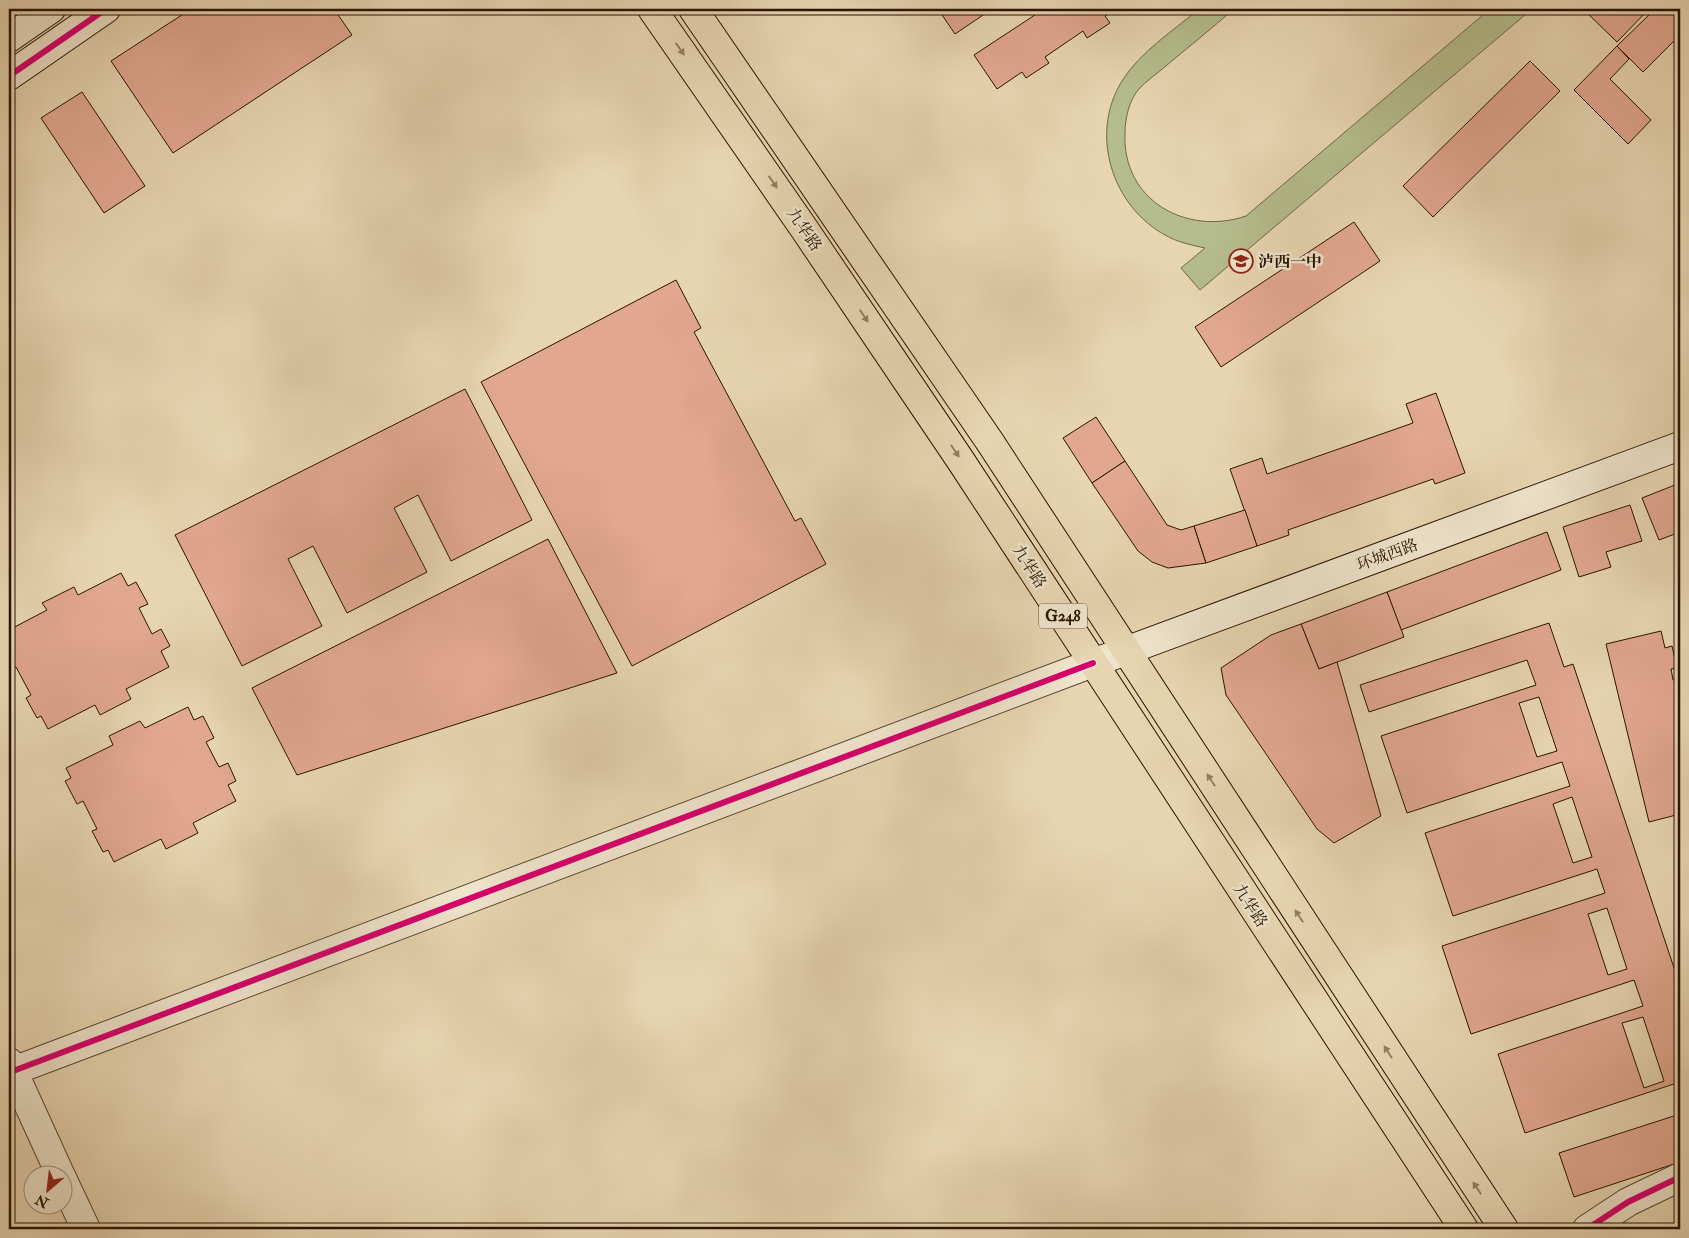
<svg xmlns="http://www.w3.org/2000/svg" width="1689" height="1238" font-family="'IM FELL Double Pica','Noto Serif SC',serif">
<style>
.green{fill:#b5bd8c;stroke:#6f6846}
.building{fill:#e1a78f;stroke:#291300;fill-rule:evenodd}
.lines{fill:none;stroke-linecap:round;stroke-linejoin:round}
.street-casing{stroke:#58442c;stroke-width:30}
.secondary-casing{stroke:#291300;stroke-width:30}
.highway-casing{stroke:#291300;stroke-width:30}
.street{stroke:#efe4cc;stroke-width:28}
.secondary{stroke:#efe4cc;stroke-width:28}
.highway{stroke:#e7d5b1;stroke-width:28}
.cycleway-casing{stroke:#efe4cc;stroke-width:9}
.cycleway{stroke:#d6006c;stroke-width:6}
.oneway{fill:#927e61}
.labels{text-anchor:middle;stroke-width:5;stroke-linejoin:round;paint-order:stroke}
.shield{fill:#efe4cc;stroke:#64523d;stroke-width:1}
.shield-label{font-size:15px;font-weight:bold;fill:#291300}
.street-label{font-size:16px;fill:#291300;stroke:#efe4cc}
.poi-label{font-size:16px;font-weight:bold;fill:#291300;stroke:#efe4cc;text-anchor:start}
</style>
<rect width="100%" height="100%" fill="#e7d5b1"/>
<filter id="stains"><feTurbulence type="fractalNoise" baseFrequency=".004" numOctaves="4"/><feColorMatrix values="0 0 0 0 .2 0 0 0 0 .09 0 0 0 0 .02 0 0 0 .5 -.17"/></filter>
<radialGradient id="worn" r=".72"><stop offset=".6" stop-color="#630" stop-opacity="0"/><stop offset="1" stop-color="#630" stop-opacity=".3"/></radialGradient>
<path class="green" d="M1199 9H1234C1212 28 1190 46 1167 65 1158 73 1146 81 1138 90 1129 101 1125 119 1125 133 1122 201 1187 236 1246 216L1490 9H1532L1200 290 1181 268 1205 248C1191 245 1177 242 1165 235 1112 206 1089 134 1122 81 1140 52 1173 31 1199 9Z"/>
<g class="building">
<path d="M191 9H334L352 35 173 153 111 61Z"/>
<path d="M938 9H987L989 11 955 34Z"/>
<path d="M1044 9H1116L1105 16 1110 23 1087 38 1083 31 1045 57 1049 63 1026 78 1022 72 997 89 974 55Z"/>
<path d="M1583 9H1649L1617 42Z"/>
<path d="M1655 9H1673L1680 16V35L1643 72 1617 46Z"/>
<path d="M1617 46 1629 59 1610 79 1651 120 1628 144 1574 90Z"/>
<path d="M1530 61 1560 91 1433 217 1403 186Z"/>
<path d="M82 92 145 186 104 213 41 118Z"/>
<path d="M1354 222 1380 261 1221 367 1195 327Z"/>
<path d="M676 280 701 328 694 332 795 521 801 518 826 564 632 666 481 382Z"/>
<path d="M465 389 532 520 451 561 418 495 394 508 427 572 347 613 313 546 288 559 322 626 242 666 175 535Z"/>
<path d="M1436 393 1465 473 1435 484 1433 479 1288 530 1289 535 1257 546 1230 469 1262 458 1267 474 1413 423 1406 404Z"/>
<path d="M1096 417 1125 461 1092 483 1063 438Z"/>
<path d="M1125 461 1167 525 1181 530 1194 526 1206 563 1168 568 1152 562 1138 551 1092 483Z"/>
<path d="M1680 483V532L1659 540 1642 498Z"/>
<path d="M1630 505 1642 541 1606 552 1611 567 1579 577 1563 527Z"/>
<path d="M1245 510 1257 546 1206 563 1194 526Z"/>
<path d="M1547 532 1561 570 1401 630 1387 592Z"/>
<path d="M548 539 617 673 297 775 252 688Z"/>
<path d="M121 573 128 586 136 582 148 604 139 608 152 634 161 629 170 646 161 651 169 667 126 689 131 699 100 715 95 705 48 729 41 716 37 718 26 698 31 695 16 667 11 670 9 667V630L47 610 42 603 74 587 78 595Z"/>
<path d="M1387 592 1404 637 1319 669 1301 624Z"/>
<path d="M1549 623 1564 667 1573 664 1680 986V1082L1525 1133 1498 1054 1643 1006 1634 980 1471 1034 1442 946 1605 893 1597 869 1453 916 1425 833 1570 786 1562 762 1407 813 1381 736 1536 685 1527 660 1369 712 1360 685ZM1539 697 1557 751 1537 757 1519 703ZM1572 797 1592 857 1573 863 1553 804ZM1607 908 1627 969 1608 975 1588 914ZM1643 1017 1664 1081 1644 1088 1622 1023Z"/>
<path d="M1301 624 1319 669 1337 662 1381 816 1334 843 1317 829 1226 695 1221 668 1271 635Z"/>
<path d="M1661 631 1665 648 1672 646 1677 668 1671 669 1673 680 1680 678V700H1678L1680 709V814L1649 822 1606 644Z"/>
<path d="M188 707 194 720 203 716 214 738 206 742 219 767 228 763 236 781 228 785 236 801 193 823 198 833 166 849 161 839 114 862 108 850 103 852 92 831 97 829 83 801 77 804 65 781 71 778 66 768 113 745 109 736 140 721 145 728Z"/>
<path d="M1680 1114V1162L1574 1197 1559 1153Z"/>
</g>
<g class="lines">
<g class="street-casing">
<g id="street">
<path d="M9 1062 61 1176"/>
<path d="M13 1071 1093 663"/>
<path d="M62 1178 86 1229"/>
<path d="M1587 1229 1628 1202 1680 1177"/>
</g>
</g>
<g class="secondary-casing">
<g id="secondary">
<path d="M9 38 51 9"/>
<path d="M9 76 106 9"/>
<path d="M1093 663 1680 446"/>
</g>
</g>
<g class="highway-casing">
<g id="highway">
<path d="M652 9 803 227 961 461 1464 1229"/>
<path d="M693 9 990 442 1504 1229"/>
</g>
</g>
<use href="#street" class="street"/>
<use href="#secondary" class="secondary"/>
<use href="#highway" class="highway"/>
<g class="cycleway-casing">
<g id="cycleway">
<path d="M9 76 106 9"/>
<path d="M13 1071 1093 663"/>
<path d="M1587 1229 1628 1202 1680 1177"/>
</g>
</g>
<use href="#cycleway" class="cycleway"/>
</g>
<defs><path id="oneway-solid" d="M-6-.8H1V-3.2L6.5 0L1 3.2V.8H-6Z" transform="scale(1.25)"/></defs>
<g class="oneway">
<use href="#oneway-solid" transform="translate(680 49) rotate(55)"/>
<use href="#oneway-solid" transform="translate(773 182) rotate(55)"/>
<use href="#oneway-solid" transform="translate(864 316) rotate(56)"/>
<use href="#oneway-solid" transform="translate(955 451) rotate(56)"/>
<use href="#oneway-solid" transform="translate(1211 780) rotate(-123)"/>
<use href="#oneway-solid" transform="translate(1299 916) rotate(-123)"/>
<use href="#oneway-solid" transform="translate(1388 1052) rotate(-123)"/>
<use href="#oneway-solid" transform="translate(1477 1188) rotate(-123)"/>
</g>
<defs>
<g id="school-ring" transform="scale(1.25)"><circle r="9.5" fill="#efe4cc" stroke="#8f2418" stroke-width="1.5"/><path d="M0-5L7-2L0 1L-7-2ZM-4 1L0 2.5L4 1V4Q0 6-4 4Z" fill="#8f2418"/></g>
</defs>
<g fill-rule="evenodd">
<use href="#school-ring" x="1241" y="261"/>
</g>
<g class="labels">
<rect class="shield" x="1039" y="603.5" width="48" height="25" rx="4"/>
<g class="shield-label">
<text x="1063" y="621">G248</text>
</g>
<g class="street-label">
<text transform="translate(805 229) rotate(56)" y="6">九华路</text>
<text transform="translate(1387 554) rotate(-20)" y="6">环城西路</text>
<text transform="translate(1030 566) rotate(57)" y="6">九华路</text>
<text transform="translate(1251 905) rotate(57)" y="6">九华路</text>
</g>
<g class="poi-label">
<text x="1258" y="267">泸西一中</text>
</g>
</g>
<rect width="1689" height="1238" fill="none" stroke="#e7d5b1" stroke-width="30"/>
<rect x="10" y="10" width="1669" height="1218" fill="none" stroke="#291300" stroke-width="2.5"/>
<rect x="15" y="15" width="1659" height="1208" fill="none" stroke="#291300"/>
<g transform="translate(48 1190) rotate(208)"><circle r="24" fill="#efe4cc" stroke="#a0907a"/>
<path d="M0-4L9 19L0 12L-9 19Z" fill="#8f2418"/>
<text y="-8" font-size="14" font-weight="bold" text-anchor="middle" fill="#291300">N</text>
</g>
<rect width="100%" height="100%" filter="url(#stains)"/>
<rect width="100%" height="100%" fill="url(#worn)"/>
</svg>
